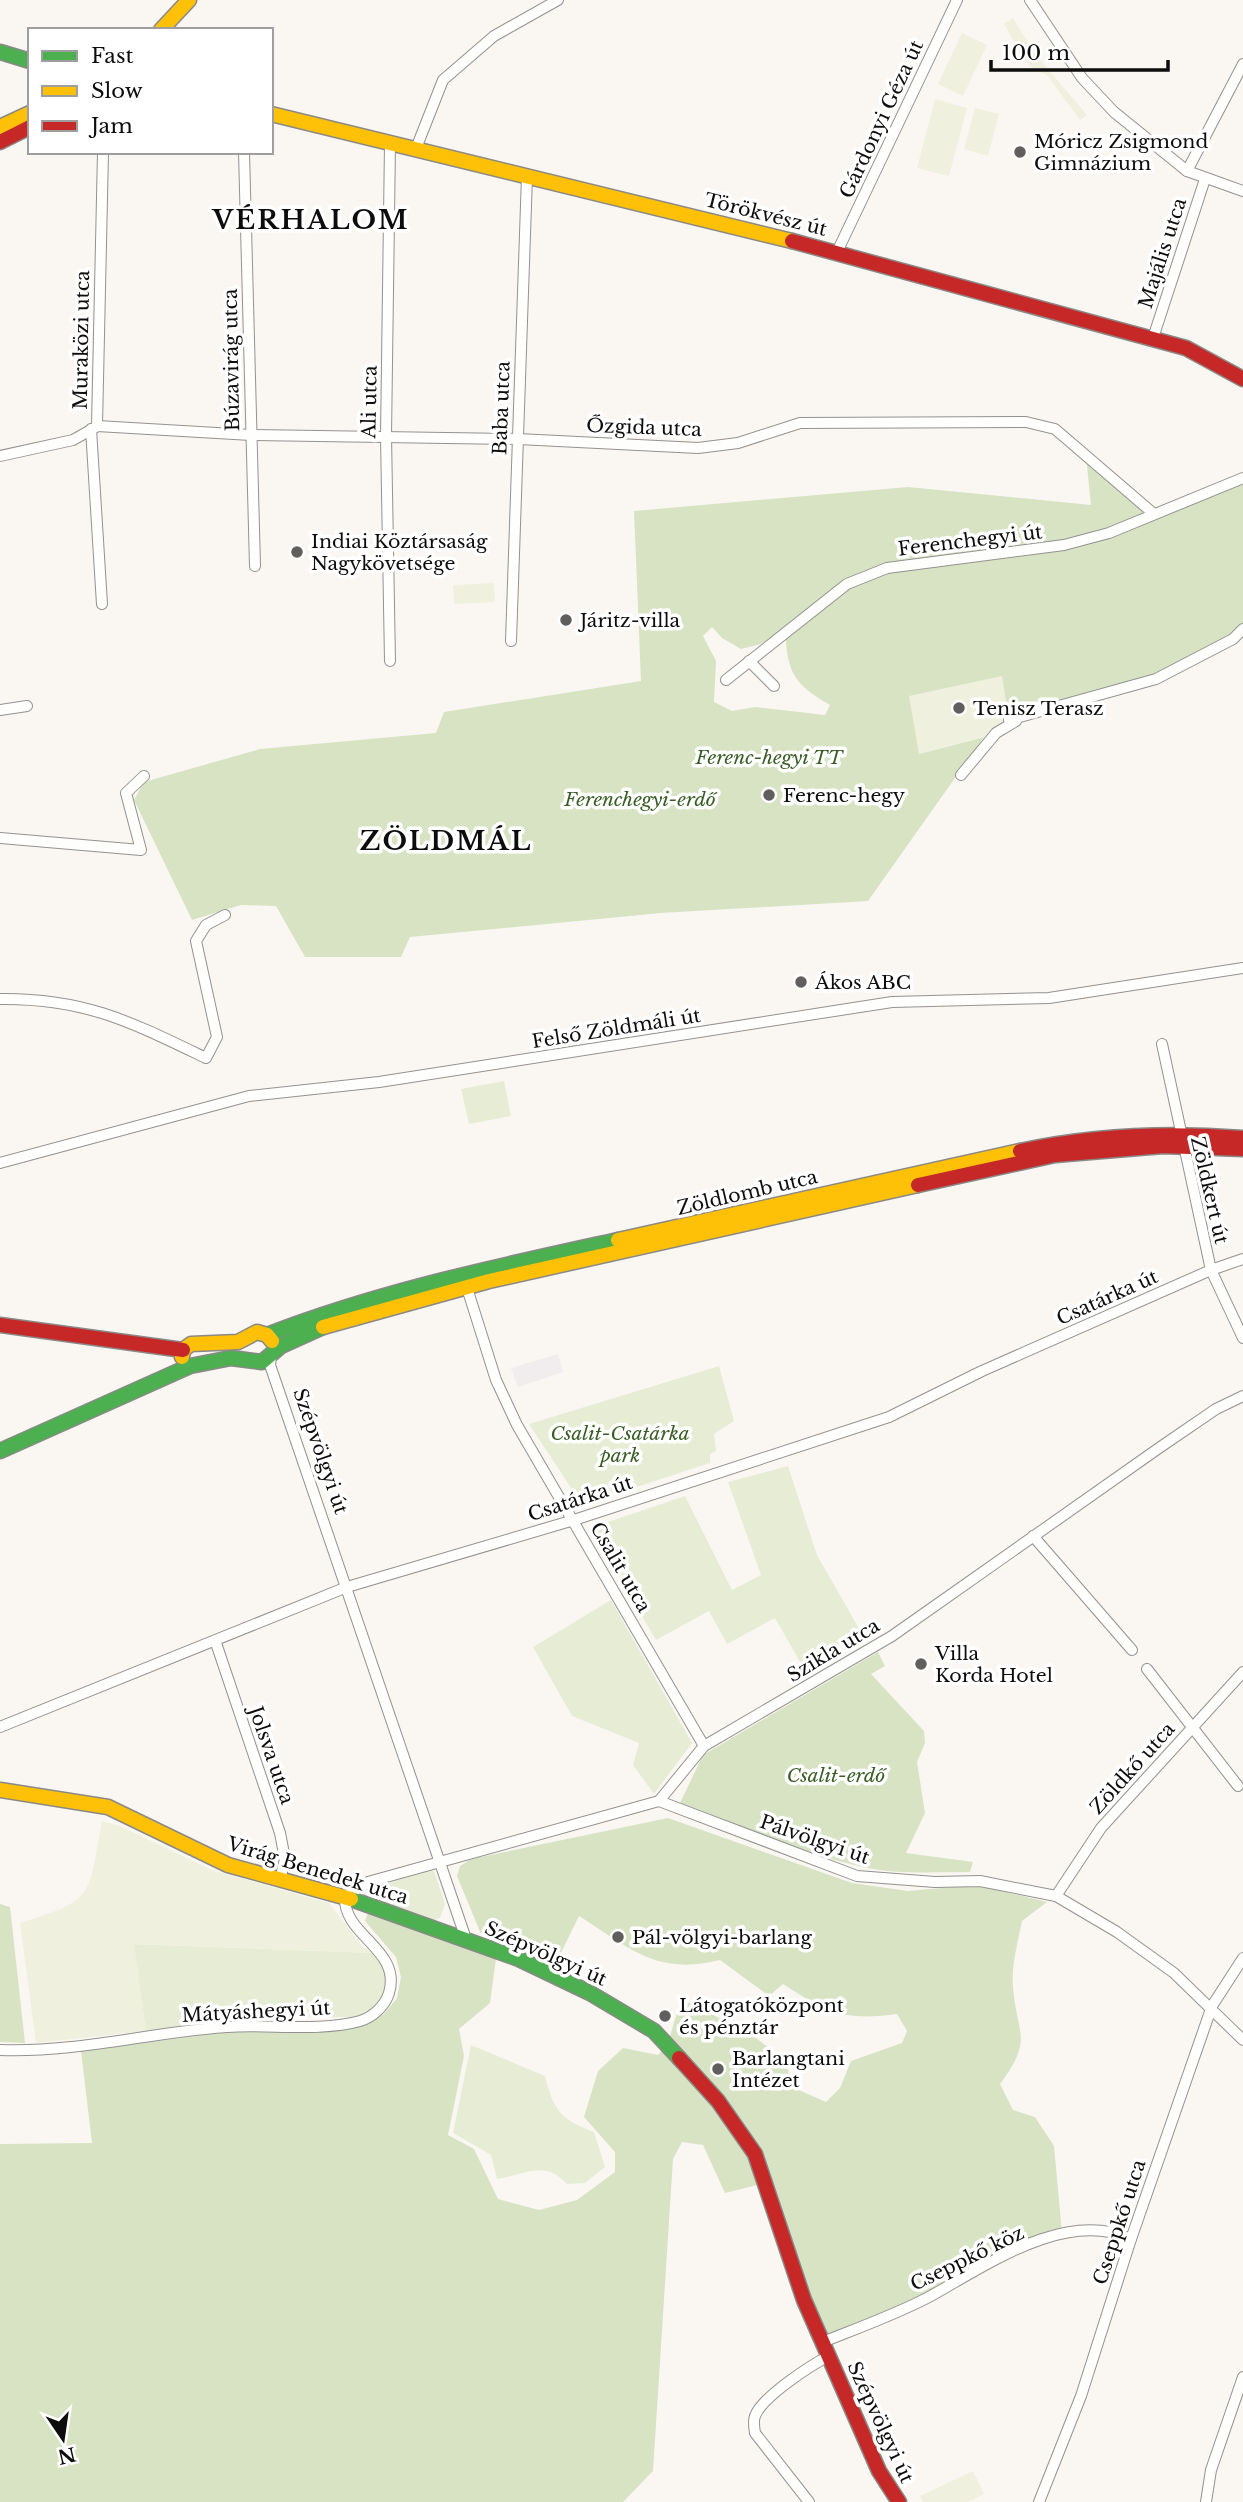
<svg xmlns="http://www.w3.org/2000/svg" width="1243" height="2502" font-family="'Libre Baskerville',serif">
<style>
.industrial{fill:#f1ecee}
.green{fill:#e7edd5}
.forest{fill:#d8e3c4;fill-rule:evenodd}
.pitch{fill:#eff1de}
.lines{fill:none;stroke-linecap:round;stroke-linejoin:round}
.street-casing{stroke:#949290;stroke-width:12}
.fast-casing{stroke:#8a8987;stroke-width:17}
.slow-casing{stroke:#8a8987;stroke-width:17}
.jam-casing{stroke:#8a8987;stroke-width:17}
.street{stroke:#fefefd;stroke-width:10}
.fast{stroke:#4caf50;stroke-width:14}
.slow{stroke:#ffc107;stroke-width:14}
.jam{stroke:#c62828;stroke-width:14}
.poi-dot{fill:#605f5d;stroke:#fff;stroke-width:2.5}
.labels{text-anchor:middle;stroke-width:7;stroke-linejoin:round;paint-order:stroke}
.street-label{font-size:19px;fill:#0d0d0d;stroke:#fff}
.poi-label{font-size:19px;fill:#0d0d0d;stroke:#fff;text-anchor:start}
.park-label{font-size:19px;font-style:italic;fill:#395d25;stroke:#fff}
.district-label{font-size:26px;font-weight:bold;letter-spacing:2px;fill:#0d0d0d;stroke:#fff}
</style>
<rect width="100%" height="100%" fill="#faf7f2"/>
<path class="industrial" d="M558 1354 563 1372 518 1387 511 1368Z"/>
<g class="green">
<path d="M504 1081 511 1116 469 1124 461 1089Z"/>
<path d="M719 1366 734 1421 714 1434 716 1451 710 1454V1463L600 1499 579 1500 529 1424Z"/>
<path d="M788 1466 817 1555 861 1632 803 1667 775 1618 727 1644 709 1611 656 1640 590 1528 685 1496 732 1590 761 1575 728 1482Z"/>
<path d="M611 1600 692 1743 654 1794 633 1765 639 1743 572 1716 533 1647Z"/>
<path d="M429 1869 434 1871 445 1904 440 1918 429 1922 374 1900 368 1894 370 1890Z"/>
<path d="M133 1944 378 1953C394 1982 387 2002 357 2017L230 2018 146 2031Z"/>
<path d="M471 2045 545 2076C554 2111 560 2119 594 2132L605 2167 585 2183 567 2184C544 2159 525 2175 497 2179L491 2155 453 2133Z"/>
</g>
<g class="forest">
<path d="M1086 456 1154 514 1243 478V629L1156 679 1046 710 919 754 984 737 868 901 661 913 410 937 401 957H305L276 906 241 905 192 920 134 800 144 782 260 749 436 733 444 712 641 681 634 511 908 487 1091 505ZM712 627 722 638 741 649 761 644 785 627C787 670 791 683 830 705L825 715 755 707 732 711 714 702 716 661 703 636Z"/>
<path d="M878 1652 885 1666 871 1674 924 1731 925 1743 917 1762 925 1813 906 1853 973 1862 970 1872C934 1872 898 1875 863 1867 800 1854 740 1823 680 1803L703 1755Z"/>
<path d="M668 1818 852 1883 908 1891 976 1885 1047 1902 1022 1921C1018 1942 1011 1965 1013 1987 1017 2036 1034 2038 1000 2084L1013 2110 1035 2117 1054 2146 1062 2233 823 2342 765 2183 725 2193 703 2145 682 2142 673 2159 653 2471 623 2502H0V2144L92 2143 81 2051 236 2031 356 2026 383 2015 397 1998 401 1977 396 1957 365 1921 369 1910 497 1951 490 2003 459 2029 464 2056 448 2135 474 2149 498 2199 539 2210 577 2200 615 2172V2152L584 2117 598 2071 623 2048 658 2055 668 2043 681 1999 748 2032 786 2061 792 2087 826 2102 840 2088 851 2061 902 2043 907 2031 897 2014C844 2021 827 2013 783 1984L769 1996 720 1960C656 1976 630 1948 579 1916L554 1967 481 1934 457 1876 460 1866 471 1859Z"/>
<path d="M0 1904 10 1907 25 2043 0 2042Z"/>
</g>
<g class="pitch">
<path d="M1013 18 1035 54 1087 115 1080 120 1047 75 1033 69 1024 59 1004 24Z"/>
<path d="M962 33 987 45 963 96 938 84Z"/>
<path d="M935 99 967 108 949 176 917 168Z"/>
<path d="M975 108 999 114 988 156 964 149Z"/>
<path d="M494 583 495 602 454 604 453 585Z"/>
<path d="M1002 676 1009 720 984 737 919 754 909 696Z"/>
<path d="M102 1821 120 1826 212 1870 329 1903 363 1947 378 1953 134 1944 146 2031 36 2043 20 1923C97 1899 87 1897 102 1821Z"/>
<path d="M973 2471 984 2494 968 2502H923L920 2496Z"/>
</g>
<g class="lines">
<g class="street-casing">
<g id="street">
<path d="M1030 0 1082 78 1114 112 1187 171 1243 191"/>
<path d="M415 151 443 80 494 36 558 0"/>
<path d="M244 152 255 566"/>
<path d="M1187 171 1243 64"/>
<path d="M837 252 957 0"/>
<path d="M1153 338 1205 179"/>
<path d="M97 426 251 435 518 439 698 448 738 443 800 423 1026 422 1055 429 1154 514"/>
<path d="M97 426 103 152"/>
<path d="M91 429 102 604"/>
<path d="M0 456 73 440 96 427"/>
<path d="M511 641 527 176"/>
<path d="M390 661 386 436 390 144"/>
<path d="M749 661 774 686"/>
<path d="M726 680 847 584 887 568 1064 545 1109 533 1243 478"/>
<path d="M0 710 27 706"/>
<path d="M1009 720 1156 679 1233 639 1243 629"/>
<path d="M961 775 996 733 1016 721"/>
<path d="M0 838 141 850 126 793 144 776"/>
<path d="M0 999C85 998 131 1022 206 1058L217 1037 196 941 206 925 225 915"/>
<path d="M1162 1044 1211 1270 1243 1338"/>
<path d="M0 1163 249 1096 379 1082 892 1002 1049 998 1243 968"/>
<path d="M467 1288 496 1380 517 1425 704 1746"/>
<path d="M271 1357 270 1365 466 1939"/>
<path d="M1033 1536 1132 1650"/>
<path d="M216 1643 280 1833 285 1859 280 1880"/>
<path d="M1147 1669 1238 1786"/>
<path d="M0 1727 347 1587 574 1520 889 1417 982 1371 1211 1270 1243 1259"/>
<path d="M659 1801 704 1746 892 1636 1159 1448 1216 1409 1243 1396"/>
<path d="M1056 1896 1101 1828 1243 1672"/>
<path d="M0 2050C77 2053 151 2032 227 2027 268 2024 321 2032 360 2021 373 2017 385 2006 389 1993 402 1949 343 1936 345 1897L368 1882 659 1801 857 1876 935 1882 980 1881 1056 1896 1117 1932 1174 1973 1243 2040"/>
<path d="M823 2342C858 2328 894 2315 927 2298 984 2267 1065 2208 1131 2239"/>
<path d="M809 2502 755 2433C754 2427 753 2421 755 2416 762 2397 811 2365 829 2356"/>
<path d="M1039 2502 1081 2396 1131 2239 1212 2006 1243 1958"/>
<path d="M1206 2502 1211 2470 1243 2377"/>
</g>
</g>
<g class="fast-casing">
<g id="fast">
<path d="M0 52 30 61"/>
<path d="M267 1335C380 1291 500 1266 618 1240"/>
<path d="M0 1451 190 1366 231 1358 262 1362 281 1346 323 1327"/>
<path d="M351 1899 519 1959 590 1993 654 2031 679 2058"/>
</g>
</g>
<g class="slow-casing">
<g id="slow">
<path d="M161 30 189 0"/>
<path d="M271 114 792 241"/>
<path d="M0 127 30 113"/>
<path d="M618 1240 1020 1151"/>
<path d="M323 1327 489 1281 918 1185"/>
<path d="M182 1357 183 1350 191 1344 238 1342 257 1332 267 1335 272 1341"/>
<path d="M0 1790 108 1807 228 1865 351 1899"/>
</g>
</g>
<g class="jam-casing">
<g id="jam">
<path d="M0 142 30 127"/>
<path d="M792 241 1186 348 1243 379"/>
<path d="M1020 1151C1094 1135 1167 1132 1243 1138"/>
<path d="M918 1185 1055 1155 1163 1146 1243 1149"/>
<path d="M0 1325 183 1350"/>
<path d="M679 2058 718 2101 755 2154 804 2300 879 2471 899 2502"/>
</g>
</g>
<use href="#street" class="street"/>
<use href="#fast" class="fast"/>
<use href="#slow" class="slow"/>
<use href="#jam" class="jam"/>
</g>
<g class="poi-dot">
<circle cx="1020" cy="152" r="7"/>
<circle cx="297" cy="552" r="7"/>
<circle cx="566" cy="620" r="7"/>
<circle cx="959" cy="708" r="7"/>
<circle cx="769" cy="795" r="7"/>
<circle cx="801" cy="982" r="7"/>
<circle cx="921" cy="1664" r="7"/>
<circle cx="618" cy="1937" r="7"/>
<circle cx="665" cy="2016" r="7"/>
<circle cx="718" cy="2069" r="7"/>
</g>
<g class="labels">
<g class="street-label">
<text transform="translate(881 119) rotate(-65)" y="7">Gárdonyi Géza út</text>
<text transform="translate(766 214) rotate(14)" y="7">Törökvész út</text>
<text transform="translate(1162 253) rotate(-72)" y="7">Majális utca</text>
<text transform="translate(81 340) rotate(-89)" y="7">Muraközi utca</text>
<text transform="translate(231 360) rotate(-91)" y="7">Búzavirág utca</text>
<text transform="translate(369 402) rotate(-89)" y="7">Ali utca</text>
<text transform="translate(501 408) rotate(-88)" y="7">Baba utca</text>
<text transform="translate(644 427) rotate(2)" y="7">Őzgida utca</text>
<text transform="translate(970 540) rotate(-7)" y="7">Ferenchegyi út</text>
<text transform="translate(616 1028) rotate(-9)" y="7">Felső Zöldmáli út</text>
<text transform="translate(1210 1190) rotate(77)" y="7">Zöldkert út</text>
<text transform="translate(747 1192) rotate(-13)" y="7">Zöldlomb utca</text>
<text transform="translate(1107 1297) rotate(-24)" y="7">Csatárka út</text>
<text transform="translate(321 1451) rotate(71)" y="7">Szépvölgyi út</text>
<text transform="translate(580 1498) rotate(-18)" y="7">Csatárka út</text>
<text transform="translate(621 1567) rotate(60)" y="7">Csalit utca</text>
<text transform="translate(833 1650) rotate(-31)" y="7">Szikla utca</text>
<text transform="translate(272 1755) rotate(71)" y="7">Jolsva utca</text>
<text transform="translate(1132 1768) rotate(-48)" y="7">Zöldkő utca</text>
<text transform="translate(815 1839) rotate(19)" y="7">Pálvölgyi út</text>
<text transform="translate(318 1870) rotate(17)" y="7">Virág Benedek utca</text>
<text transform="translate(546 1953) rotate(24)" y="7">Szépvölgyi út</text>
<text transform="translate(256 2011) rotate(-3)" y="7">Mátyáshegyi út</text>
<text transform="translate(1119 2222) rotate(-72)" y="7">Cseppkő utca</text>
<text transform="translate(967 2258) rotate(-26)" y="7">Cseppkő köz</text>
<text transform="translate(881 2422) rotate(65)" y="7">Szépvölgyi út</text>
</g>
<g class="poi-label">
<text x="1034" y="148">Móricz Zsigmond<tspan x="1034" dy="22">Gimnázium</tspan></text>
<text x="311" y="548">Indiai Köztársaság<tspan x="311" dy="22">Nagykövetsége</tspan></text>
<text x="580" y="627">Járitz-villa</text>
<text x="973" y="715">Tenisz Terasz</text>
<text x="783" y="802">Ferenc-hegy</text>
<text x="815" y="989">Ákos ABC</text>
<text x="935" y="1660">Villa<tspan x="935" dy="22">Korda Hotel</tspan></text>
<text x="632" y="1944">Pál-völgyi-barlang</text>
<text x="679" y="2012">Látogatóközpont<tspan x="679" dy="22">és pénztár</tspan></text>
<text x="732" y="2065">Barlangtani<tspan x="732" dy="22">Intézet</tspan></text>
</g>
<g class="park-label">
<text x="769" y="764">Ferenc-hegyi TT</text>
<text x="640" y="806">Ferenchegyi-erdő</text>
<text x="620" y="1440">Csalit-Csatárka<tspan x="620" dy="22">park</tspan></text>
<text x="836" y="1782">Csalit-erdő</text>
</g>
<g class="district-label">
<text x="311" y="229">VÉRHALOM</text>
<text x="446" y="850">ZÖLDMÁL</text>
</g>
</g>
<rect x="28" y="28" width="245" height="126" fill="#ffffff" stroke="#9e9e9e" stroke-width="2"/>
<rect x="42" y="51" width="35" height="10" fill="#4caf50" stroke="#9e9e9e" stroke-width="2"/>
<text x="91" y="63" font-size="21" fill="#0d0d0d">Fast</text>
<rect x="42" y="86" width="35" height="10" fill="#ffc107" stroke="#9e9e9e" stroke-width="2"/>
<text x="91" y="98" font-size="21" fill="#0d0d0d">Slow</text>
<rect x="42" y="121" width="35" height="10" fill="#c62828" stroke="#9e9e9e" stroke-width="2"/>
<text x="91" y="133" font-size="21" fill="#0d0d0d">Jam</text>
<g transform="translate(63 2439) rotate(167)" stroke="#ffffff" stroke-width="5" paint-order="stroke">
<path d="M0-5L12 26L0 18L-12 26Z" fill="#0d0d0d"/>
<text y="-10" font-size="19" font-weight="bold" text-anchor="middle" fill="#0d0d0d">N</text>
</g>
<path d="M991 60v10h177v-10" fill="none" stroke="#0d0d0d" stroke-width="3.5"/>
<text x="1002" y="60" font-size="21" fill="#0d0d0d" stroke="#ffffff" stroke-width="5" paint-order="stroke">100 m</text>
</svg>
